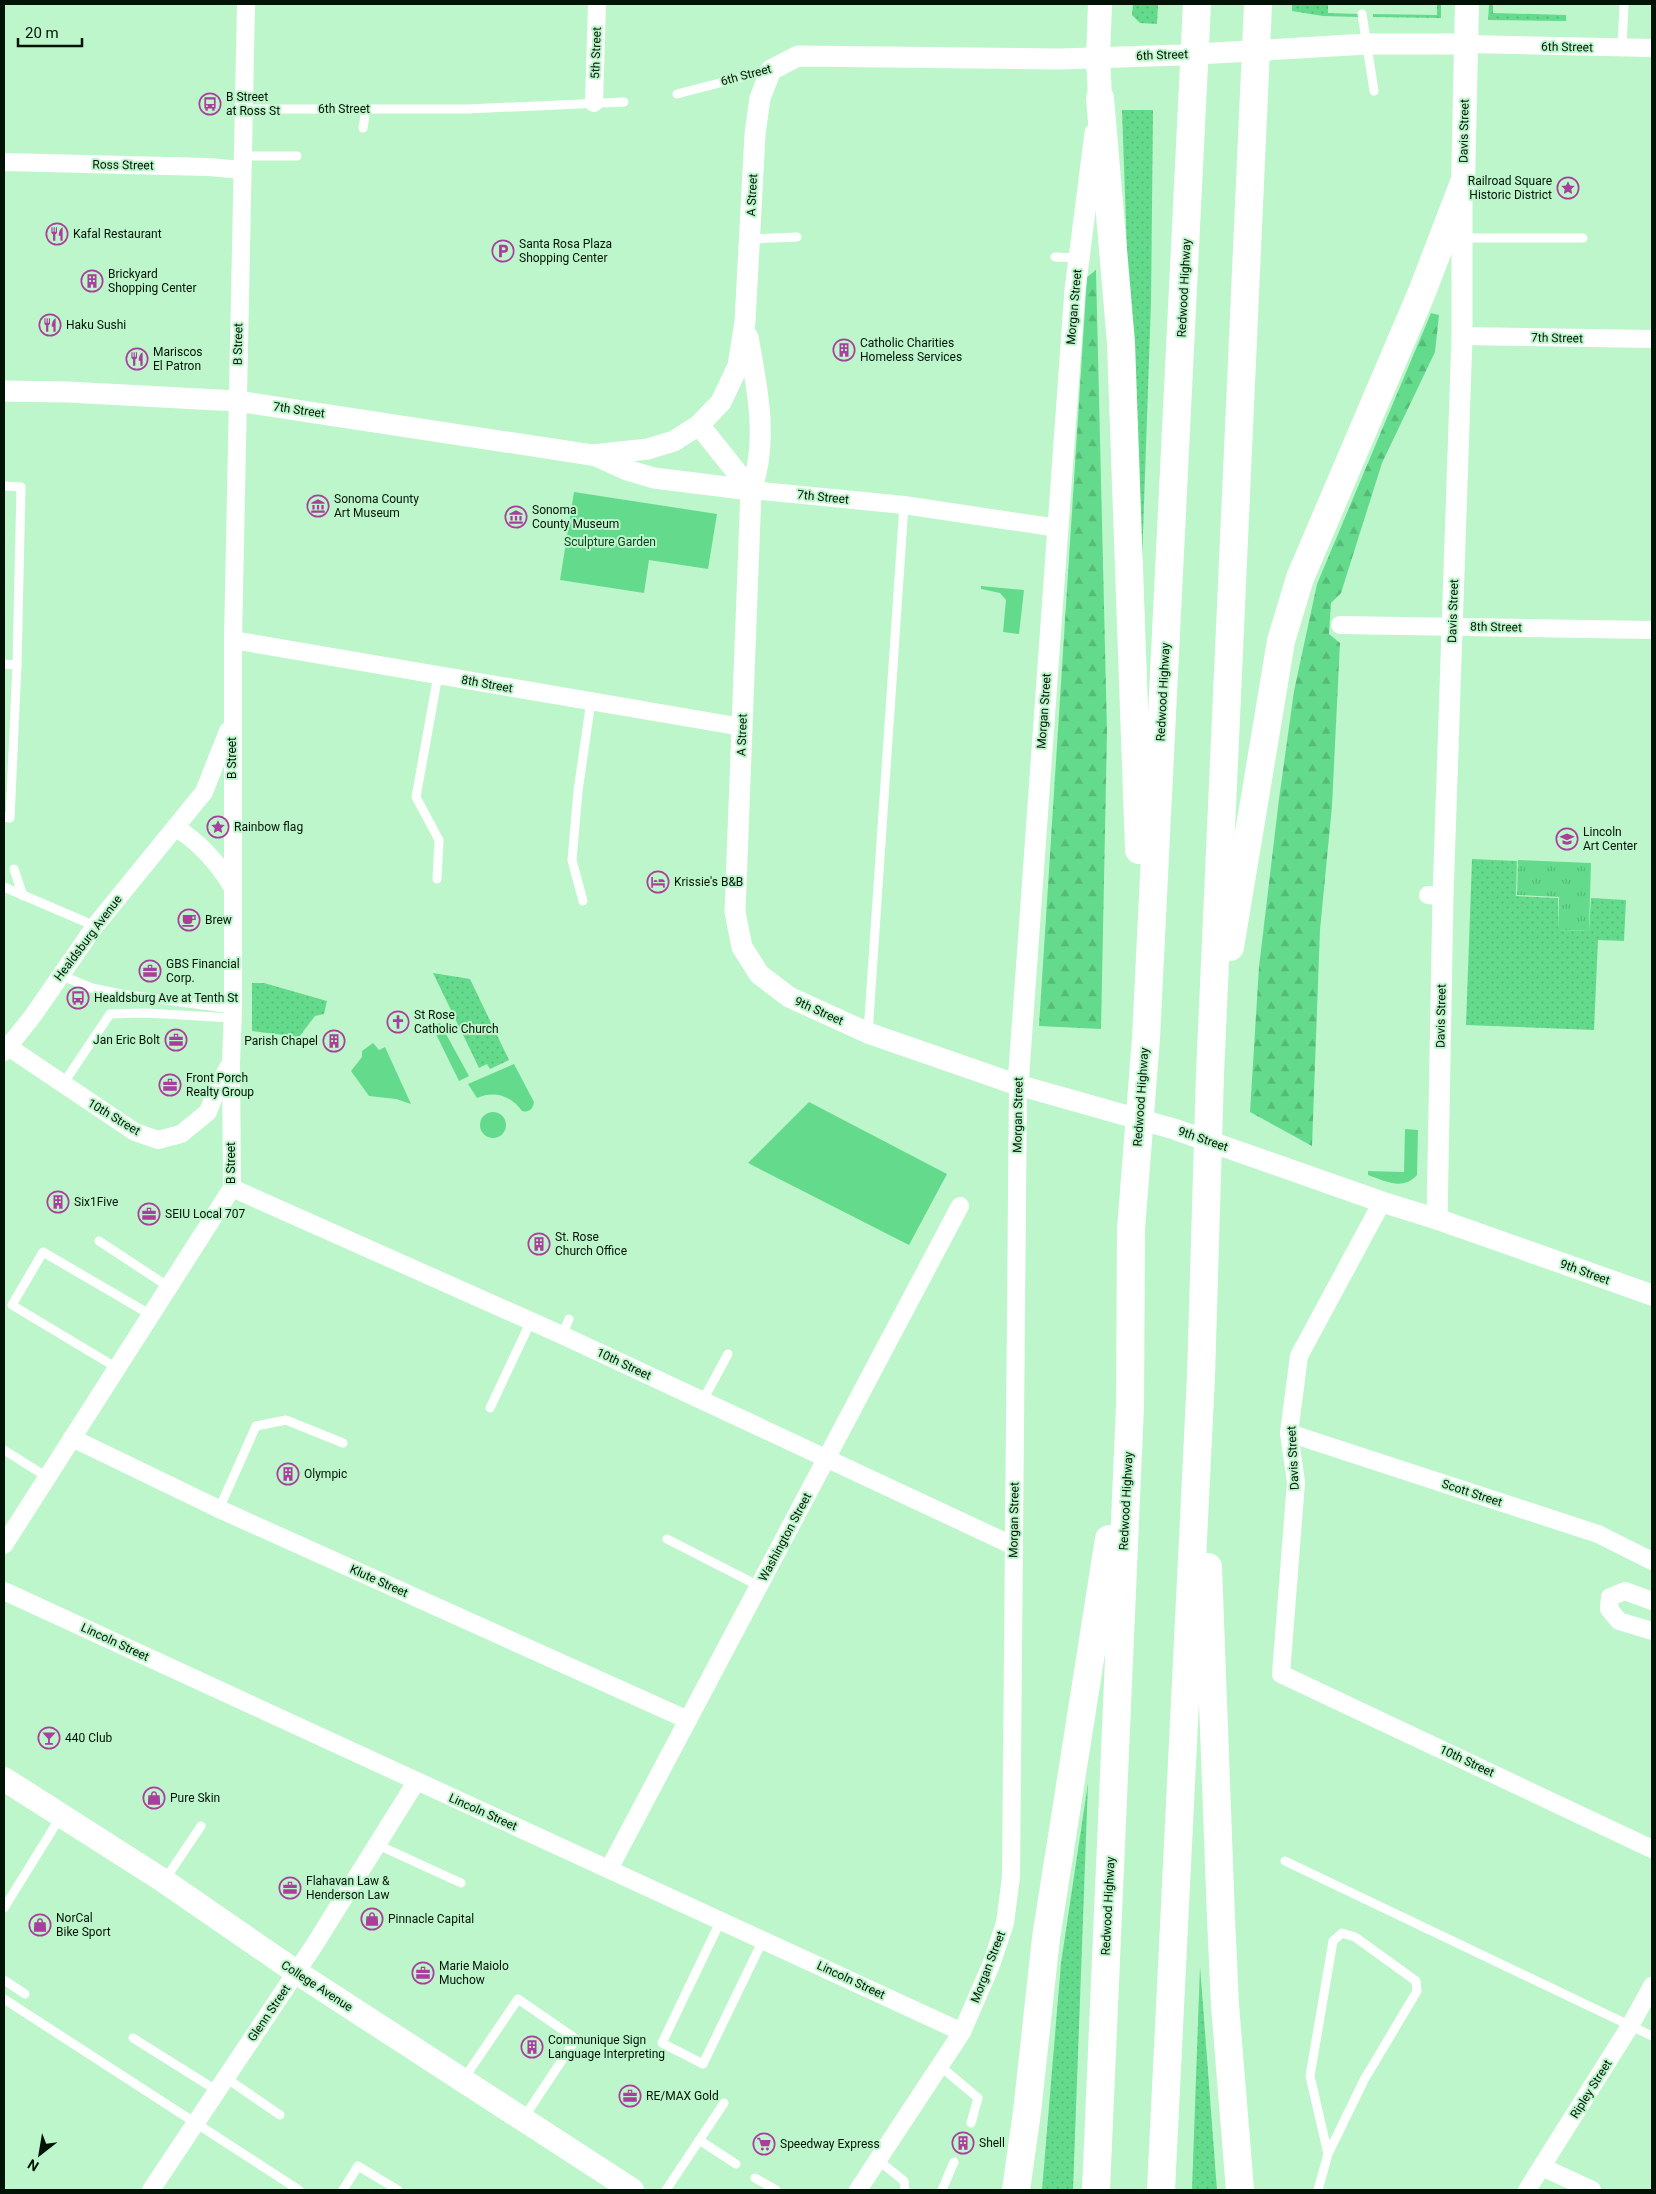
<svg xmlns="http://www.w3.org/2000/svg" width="1656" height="2194" font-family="Roboto,sans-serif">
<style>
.grass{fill:url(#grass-dots)}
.forest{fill:url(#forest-firs)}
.park{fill:url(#park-tufts)}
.garden{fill:#64db8c}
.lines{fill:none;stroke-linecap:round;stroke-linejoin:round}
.service{stroke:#fff;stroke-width:9}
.minor{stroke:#fff;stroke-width:18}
.tertiary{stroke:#fff;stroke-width:21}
.secondary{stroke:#fff;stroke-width:24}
.motorway{stroke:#fff;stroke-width:28}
.labels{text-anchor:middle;stroke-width:4;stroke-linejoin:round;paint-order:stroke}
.street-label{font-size:12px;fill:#011306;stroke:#bef6cc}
.poi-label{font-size:12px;fill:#011306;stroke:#bef6cc;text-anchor:start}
.park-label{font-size:12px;fill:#0a4020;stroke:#bef6cc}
</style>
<defs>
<pattern id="grass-dots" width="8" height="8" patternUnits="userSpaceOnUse" patternTransform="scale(1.25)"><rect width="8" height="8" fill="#64db8c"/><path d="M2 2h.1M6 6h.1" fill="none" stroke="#5b7" stroke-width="1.8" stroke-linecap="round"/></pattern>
<pattern id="forest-firs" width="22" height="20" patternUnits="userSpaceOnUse" patternTransform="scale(1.25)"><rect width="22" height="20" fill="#64db8c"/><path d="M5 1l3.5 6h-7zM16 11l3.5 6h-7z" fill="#5b7"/></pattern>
<pattern id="park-tufts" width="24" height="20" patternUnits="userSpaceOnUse" patternTransform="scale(1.25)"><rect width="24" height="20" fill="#64db8c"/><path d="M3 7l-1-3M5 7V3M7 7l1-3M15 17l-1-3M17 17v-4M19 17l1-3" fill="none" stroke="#5b7"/></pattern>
</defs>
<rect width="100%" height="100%" fill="#bef6cc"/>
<g class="grass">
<path d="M1133 4H1158L1157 24 1140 23 1132 15Z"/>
<path d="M1292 4H1328V13L1358 14V17L1323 16 1292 11Z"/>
<path d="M1437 4H1441V18L1373 17V14L1437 15Z"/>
<path d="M1489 5H1493V13L1566 15V21L1488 20Z"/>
<path d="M1122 110H1153L1151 302 1141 592H1139Z"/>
<path d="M1472 859 1517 861 1516 896 1558 898V930L1589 931 1591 898 1626 900 1624 941 1598 940 1594 1030 1466 1025Z"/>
<path d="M433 973 470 979 509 1060 490 1069 487 1064 479 1068Z"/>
<path d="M252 983H264L327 1001 324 1014 315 1016 299 1037 252 1031Z"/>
<path d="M1088 1783 1073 2190H1042L1061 1963Z"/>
<path d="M1200 1966 1217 2190H1192Z"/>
</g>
<g class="forest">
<path d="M1096 270 1107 732 1101 1029 1039 1026 1087 277Z"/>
<path d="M1431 313 1439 315 1435 352 1382 463 1341 593 1331 603 1329 634 1340 643 1332 806 1320 930 1312 1146 1250 1112 1259 967 1279 799 1294 691 1317 584Z"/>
</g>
<path class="park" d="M1518 860 1591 863 1589 931 1558 930 1559 897 1517 895Z"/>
<g class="garden">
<path d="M574 492 717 514 708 569 649 560 644 593 560 580Z"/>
<path d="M981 586 1024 590 1019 634 1003 632 1006 600 1000 593 981 589Z"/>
<path d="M440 1023 469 1076 459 1081 432 1026Z"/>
<path d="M373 1043 379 1050 385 1047 411 1104 396 1099 369 1096 351 1071 362 1057V1051Z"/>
<path d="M514 1064 534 1102C533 1109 529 1113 522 1111 511 1096 495 1090 477 1098L468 1084Z"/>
<path d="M809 1102 947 1174 909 1245 748 1163Z"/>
<circle cx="493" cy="1125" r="13"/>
<path d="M1405 1129 1418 1130 1417 1175C1403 1191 1385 1181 1368 1175V1171L1404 1172Z"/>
</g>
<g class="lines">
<g class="service">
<path d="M1362 14 1374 91"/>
<path d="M1622 47 1624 4"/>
<path d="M677 94 769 70"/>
<path d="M244 109H467L624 102"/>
<path d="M363 128 366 109"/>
<path d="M242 156H297"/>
<path d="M1462 238H1583"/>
<path d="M750 239 797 237"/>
<path d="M1055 257 1079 258"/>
<path d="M4 486 21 487 17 665 10 818 4 817"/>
<path d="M4 664 17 665"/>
<path d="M14 869 23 896"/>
<path d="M437 879 439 840 416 797 438 675"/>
<path d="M4 887 95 926"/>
<path d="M583 901 572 860 578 791 591 701"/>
<path d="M60 975 92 988 121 994 233 1009"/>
<path d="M868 1033 904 505"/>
<path d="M63 1084 110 1014 146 1013 232 1018"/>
<path d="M99 1241 169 1287"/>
<path d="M562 1335 569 1319"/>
<path d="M117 1368 12 1305 43 1252 151 1315"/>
<path d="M703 1400 728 1354"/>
<path d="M490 1408 531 1321"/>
<path d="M4 1450 47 1477"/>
<path d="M219 1509 256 1426 286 1420 343 1443"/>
<path d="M667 1539 759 1586"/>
<path d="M378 1845 461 1883"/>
<path d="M1285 1861 1652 2036"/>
<path d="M164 1881 201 1826"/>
<path d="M4 1908 61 1816"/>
<path d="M721 1920 662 2043 703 2064 763 1940"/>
<path d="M4 1980 25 1994"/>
<path d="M4 1999 299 2190"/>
<path d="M133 2038 216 2090"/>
<path d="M940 2066 978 2098 971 2123"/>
<path d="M226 2078 280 2115"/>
<path d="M463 2080 518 1999 576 2039 523 2119"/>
<path d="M699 2140 736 2164"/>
<path d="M878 2160 904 2181 905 2190"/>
<path d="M755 2178 776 2190"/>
<path d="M343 2190 358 2166 398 2190"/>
<path d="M666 2190 724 2103"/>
<path d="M942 2190 954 2162"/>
<path d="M1318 2190 1328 2154 1364 2080 1417 1991 1416 1981 1355 1937 1342 1933 1333 1941 1310 2076 1328 2154"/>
</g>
<g class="minor">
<path d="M1466 44 1652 48"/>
<path d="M594 103 597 4"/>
<path d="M4 162 209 167 242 170"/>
<path d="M1462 336 1652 339"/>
<path d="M751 490 904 505 1058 528"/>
<path d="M1340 625 1652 630"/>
<path d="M233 640 742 727"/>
<path d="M176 828C201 843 218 863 233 888"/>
<path d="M1428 895 1443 896"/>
<path d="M4 1044 135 1132 158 1140 181 1134 208 1112 218 1086 229 1066"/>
<path d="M4 1052 32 1017 95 926 204 792 228 731"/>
<path d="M232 1188 562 1335 1014 1546"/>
<path d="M1382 1202 1299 1356 1289 1433 1296 1482 1281 1674 1652 1849"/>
<path d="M1289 1433 1598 1534 1652 1561"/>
<path d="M72 1438 219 1509 688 1720"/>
<path d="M4 1545 232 1188 231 1063 233 1009V640L246 4"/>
<path d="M4 1591 962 2032"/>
<path d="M1652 1601 1625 1591 1610 1597 1609 1609 1619 1621 1652 1631"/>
<path d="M609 1869 960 1206"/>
<path d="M1542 2167 1592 2190"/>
<path d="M151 2190 315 1944 416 1782"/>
<path d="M858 2190 962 2032 991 1965 1005 1923 1011 1877 1018 1085"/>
<path d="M1527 2190 1630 2026 1652 1986"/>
</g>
<g class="tertiary">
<path d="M748 337C757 387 769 441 751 490L735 912 742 947 759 974 789 997 868 1033 1018 1085 1174 1129 1382 1202 1437 1219 1652 1295"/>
<path d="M4 391 68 392 237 401 592 455 648 449 674 441 699 425 721 402 738 366 745 322 755 134 760 98 771 70 798 56 1061 59 1181 55 1367 44H1466"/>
<path d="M699 425 751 490"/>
<path d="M594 455 627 470 654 478 751 490"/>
<path d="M1018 1085 1075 290 1095 133"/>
<path d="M1437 1219 1443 896 1462 336V197"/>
</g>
<g class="secondary">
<path d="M1100 98 1098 57 1100 4"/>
<path d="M1463 185 1467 4"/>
<path d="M4 1779 164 1881 296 1972 632 2190"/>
</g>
<g class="motorway">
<path d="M1100 98 1121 343 1139 850"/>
<path d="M1230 947 1281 641 1300 578 1422 292 1463 185"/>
<path d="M1208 1567 1221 1918 1225 2005 1240 2190"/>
<path d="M1016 2190 1027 2112 1046 1938 1109 1539"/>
<path d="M1096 2190 1130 1406 1131 1229 1146 1038 1197 4"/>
<path d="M1161 2190 1201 1376 1210 1074 1258 4"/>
</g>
</g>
<defs>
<g id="bus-ring" transform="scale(1.125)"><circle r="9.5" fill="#bef6cc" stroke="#aa3e9d" stroke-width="1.5"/><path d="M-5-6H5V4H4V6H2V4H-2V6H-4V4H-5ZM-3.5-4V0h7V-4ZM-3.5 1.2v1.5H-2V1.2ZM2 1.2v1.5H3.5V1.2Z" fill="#aa3e9d"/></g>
<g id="sight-ring" transform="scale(1.125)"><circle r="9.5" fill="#bef6cc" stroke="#aa3e9d" stroke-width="1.5"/><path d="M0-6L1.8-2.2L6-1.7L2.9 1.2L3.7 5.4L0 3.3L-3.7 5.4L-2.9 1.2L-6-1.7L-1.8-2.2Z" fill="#aa3e9d"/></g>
<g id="restaurant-ring" transform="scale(1.125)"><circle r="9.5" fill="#bef6cc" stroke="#aa3e9d" stroke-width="1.5"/><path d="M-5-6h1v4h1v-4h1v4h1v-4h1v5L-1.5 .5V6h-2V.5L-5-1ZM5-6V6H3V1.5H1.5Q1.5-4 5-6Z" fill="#aa3e9d"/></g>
<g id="parking-ring" transform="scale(1.125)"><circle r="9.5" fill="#bef6cc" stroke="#aa3e9d" stroke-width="1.5"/><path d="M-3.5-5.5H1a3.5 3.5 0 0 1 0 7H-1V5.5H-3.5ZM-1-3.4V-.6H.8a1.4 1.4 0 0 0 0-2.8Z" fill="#aa3e9d"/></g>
<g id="building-ring" transform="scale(1.125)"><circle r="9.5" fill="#bef6cc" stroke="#aa3e9d" stroke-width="1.5"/><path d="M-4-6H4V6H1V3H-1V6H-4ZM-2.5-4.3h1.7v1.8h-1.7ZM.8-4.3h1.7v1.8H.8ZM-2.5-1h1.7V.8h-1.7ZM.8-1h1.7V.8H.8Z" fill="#aa3e9d"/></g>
<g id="museum-ring" transform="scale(1.125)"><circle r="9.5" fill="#bef6cc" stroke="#aa3e9d" stroke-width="1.5"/><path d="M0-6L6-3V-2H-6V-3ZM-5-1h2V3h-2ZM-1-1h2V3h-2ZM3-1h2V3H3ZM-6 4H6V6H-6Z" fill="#aa3e9d"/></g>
<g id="school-ring" transform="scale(1.125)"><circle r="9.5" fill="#bef6cc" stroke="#aa3e9d" stroke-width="1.5"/><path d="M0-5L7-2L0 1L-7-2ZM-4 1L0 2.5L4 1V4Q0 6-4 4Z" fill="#aa3e9d"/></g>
<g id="hotel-ring" transform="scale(1.125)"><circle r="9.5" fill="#bef6cc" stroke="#aa3e9d" stroke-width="1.5"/><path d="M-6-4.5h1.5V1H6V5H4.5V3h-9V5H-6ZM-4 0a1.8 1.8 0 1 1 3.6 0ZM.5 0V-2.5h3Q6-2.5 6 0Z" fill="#aa3e9d"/></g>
<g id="cafe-ring" transform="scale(1.125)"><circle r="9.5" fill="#bef6cc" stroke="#aa3e9d" stroke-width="1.5"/><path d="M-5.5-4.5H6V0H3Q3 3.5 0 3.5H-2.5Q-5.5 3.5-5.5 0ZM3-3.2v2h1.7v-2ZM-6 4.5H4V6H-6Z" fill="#aa3e9d"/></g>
<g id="office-ring" transform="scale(1.125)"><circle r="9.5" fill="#bef6cc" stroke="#aa3e9d" stroke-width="1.5"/><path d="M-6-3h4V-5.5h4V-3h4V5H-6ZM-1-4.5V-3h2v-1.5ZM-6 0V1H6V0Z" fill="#aa3e9d"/></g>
<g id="church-ring" transform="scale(1.125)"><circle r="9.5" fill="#bef6cc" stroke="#aa3e9d" stroke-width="1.5"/><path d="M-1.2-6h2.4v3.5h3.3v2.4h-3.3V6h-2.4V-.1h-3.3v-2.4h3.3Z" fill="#aa3e9d"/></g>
<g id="bar-ring" transform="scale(1.125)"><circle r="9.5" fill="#bef6cc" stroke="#aa3e9d" stroke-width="1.5"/><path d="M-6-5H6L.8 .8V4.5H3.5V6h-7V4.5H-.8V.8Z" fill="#aa3e9d"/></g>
<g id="shop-ring" transform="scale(1.125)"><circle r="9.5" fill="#bef6cc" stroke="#aa3e9d" stroke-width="1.5"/><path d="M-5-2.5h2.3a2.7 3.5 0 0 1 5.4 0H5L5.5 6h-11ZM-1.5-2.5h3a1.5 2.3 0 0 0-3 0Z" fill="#aa3e9d"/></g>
<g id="supermarket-ring" transform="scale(1.125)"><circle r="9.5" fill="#bef6cc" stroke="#aa3e9d" stroke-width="1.5"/><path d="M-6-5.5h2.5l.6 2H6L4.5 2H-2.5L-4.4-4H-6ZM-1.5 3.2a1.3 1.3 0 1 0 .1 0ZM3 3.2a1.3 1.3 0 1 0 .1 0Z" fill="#aa3e9d"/></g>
</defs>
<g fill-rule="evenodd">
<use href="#bus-ring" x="210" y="104"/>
<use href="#sight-ring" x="1568" y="188"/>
<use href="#restaurant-ring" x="57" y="234"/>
<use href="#parking-ring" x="503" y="251"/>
<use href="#building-ring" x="92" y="281"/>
<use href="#restaurant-ring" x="50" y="325"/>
<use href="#building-ring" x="844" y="350"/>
<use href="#restaurant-ring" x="137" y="359"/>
<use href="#museum-ring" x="318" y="506"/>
<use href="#museum-ring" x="516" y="517"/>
<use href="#sight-ring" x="218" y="827"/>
<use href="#school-ring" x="1567" y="839"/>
<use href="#hotel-ring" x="658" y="882"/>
<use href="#cafe-ring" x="189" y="920"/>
<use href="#office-ring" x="150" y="971"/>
<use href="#bus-ring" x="78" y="998"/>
<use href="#church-ring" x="398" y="1022"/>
<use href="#office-ring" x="176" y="1040"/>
<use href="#building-ring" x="334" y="1041"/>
<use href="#office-ring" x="170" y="1085"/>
<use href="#building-ring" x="58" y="1202"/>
<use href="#office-ring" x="149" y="1214"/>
<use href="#building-ring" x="539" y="1244"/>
<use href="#building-ring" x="288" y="1474"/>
<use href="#bar-ring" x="49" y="1738"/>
<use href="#shop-ring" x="154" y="1798"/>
<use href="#office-ring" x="290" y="1888"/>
<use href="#shop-ring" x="372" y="1919"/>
<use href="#shop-ring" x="40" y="1925"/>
<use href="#office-ring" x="423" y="1973"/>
<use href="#building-ring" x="532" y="2047"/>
<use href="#office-ring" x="630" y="2096"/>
<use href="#building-ring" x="963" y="2143"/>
<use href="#supermarket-ring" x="764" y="2144"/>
</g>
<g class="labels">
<g class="street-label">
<text transform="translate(1567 47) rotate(1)" y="4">6th Street</text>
<text transform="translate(596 53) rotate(-88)" y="4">5th Street</text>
<text transform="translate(1162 55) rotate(-2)" y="4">6th Street</text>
<text transform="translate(746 75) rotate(-15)" y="4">6th Street</text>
<text x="344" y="113">6th Street</text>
<text transform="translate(1464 131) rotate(-89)" y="4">Davis Street</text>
<text transform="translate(123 165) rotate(1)" y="4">Ross Street</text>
<text transform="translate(752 195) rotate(-87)" y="4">A Street</text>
<text transform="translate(1184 288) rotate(-87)" y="4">Redwood Highway</text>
<text transform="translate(1074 307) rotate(-85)" y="4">Morgan Street</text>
<text transform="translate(1557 338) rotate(1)" y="4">7th Street</text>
<text transform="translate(238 344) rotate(-89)" y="4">B Street</text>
<text transform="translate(299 410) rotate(8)" y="4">7th Street</text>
<text transform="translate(823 497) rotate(6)" y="4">7th Street</text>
<text transform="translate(1453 611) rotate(-88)" y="4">Davis Street</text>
<text transform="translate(1496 627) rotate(1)" y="4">8th Street</text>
<text transform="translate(487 684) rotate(10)" y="4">8th Street</text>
<text transform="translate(1163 692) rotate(-87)" y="4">Redwood Highway</text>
<text transform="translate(1044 711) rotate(-86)" y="4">Morgan Street</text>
<text transform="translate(742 735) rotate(-88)" y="4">A Street</text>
<text transform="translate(232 758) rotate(-90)" y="4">B Street</text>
<text transform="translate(88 938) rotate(-53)" y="4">Healdsburg Avenue</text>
<text transform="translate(819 1011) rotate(24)" y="4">9th Street</text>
<text transform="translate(1441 1016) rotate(-89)" y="4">Davis Street</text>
<text transform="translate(1141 1097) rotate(-86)" y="4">Redwood Highway</text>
<text transform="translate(1018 1115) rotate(-89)" y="4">Morgan Street</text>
<text transform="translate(114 1117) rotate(31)" y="4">10th Street</text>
<text transform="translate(1203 1139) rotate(19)" y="4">9th Street</text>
<text transform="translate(231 1163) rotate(-90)" y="4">B Street</text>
<text transform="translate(1585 1272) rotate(20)" y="4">9th Street</text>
<text transform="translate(624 1364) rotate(25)" y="4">10th Street</text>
<text transform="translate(1293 1458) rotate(-93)" y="4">Davis Street</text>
<text transform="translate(1472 1493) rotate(18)" y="4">Scott Street</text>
<text transform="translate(1126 1501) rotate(-87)" y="4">Redwood Highway</text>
<text transform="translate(1014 1520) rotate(-89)" y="4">Morgan Street</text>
<text transform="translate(785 1537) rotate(-62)" y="4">Washington Street</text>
<text transform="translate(379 1581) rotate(24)" y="4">Klute Street</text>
<text transform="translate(115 1642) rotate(25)" y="4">Lincoln Street</text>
<text transform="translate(1467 1761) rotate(25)" y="4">10th Street</text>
<text transform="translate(483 1812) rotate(24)" y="4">Lincoln Street</text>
<text transform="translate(1108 1906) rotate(-87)" y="4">Redwood Highway</text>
<text transform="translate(988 1967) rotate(-69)" y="4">Morgan Street</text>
<text transform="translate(851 1980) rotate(25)" y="4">Lincoln Street</text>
<text transform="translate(317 1986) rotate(33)" y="4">College Avenue</text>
<text transform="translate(269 2013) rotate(-56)" y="4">Glenn Street</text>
<text transform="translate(1591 2089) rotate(-58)" y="4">Ripley Street</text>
</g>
<g class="poi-label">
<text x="226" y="101">B Street<tspan x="226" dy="14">at Ross St</tspan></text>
<text x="1552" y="185" text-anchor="end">Railroad Square<tspan x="1552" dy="14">Historic District</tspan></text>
<text x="73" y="238">Kafal Restaurant</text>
<text x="519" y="248">Santa Rosa Plaza<tspan x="519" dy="14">Shopping Center</tspan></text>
<text x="108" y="278">Brickyard<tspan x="108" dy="14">Shopping Center</tspan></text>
<text x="66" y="329">Haku Sushi</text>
<text x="860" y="347">Catholic Charities<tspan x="860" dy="14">Homeless Services</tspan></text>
<text x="153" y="356">Mariscos<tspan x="153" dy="14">El Patron</tspan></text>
<text x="334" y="503">Sonoma County<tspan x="334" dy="14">Art Museum</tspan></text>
<text x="532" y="514">Sonoma<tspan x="532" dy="14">County Museum</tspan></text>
<text x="234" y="831">Rainbow flag</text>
<text x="1583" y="836">Lincoln<tspan x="1583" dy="14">Art Center</tspan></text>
<text x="674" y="886">Krissie's B&amp;B</text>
<text x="205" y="924">Brew</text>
<text x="166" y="968">GBS Financial<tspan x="166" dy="14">Corp.</tspan></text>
<text x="94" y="1002">Healdsburg Ave at Tenth St</text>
<text x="414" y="1019">St Rose<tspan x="414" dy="14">Catholic Church</tspan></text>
<text x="160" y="1044" text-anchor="end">Jan Eric Bolt</text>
<text x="318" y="1045" text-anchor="end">Parish Chapel</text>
<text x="186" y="1082">Front Porch<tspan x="186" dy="14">Realty Group</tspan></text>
<text x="74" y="1206">Six1Five</text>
<text x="165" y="1218">SEIU Local 707</text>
<text x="555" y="1241">St. Rose<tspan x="555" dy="14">Church Office</tspan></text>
<text x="304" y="1478">Olympic</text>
<text x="65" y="1742">440 Club</text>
<text x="170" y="1802">Pure Skin</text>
<text x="306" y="1885">Flahavan Law &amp;<tspan x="306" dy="14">Henderson Law</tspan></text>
<text x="56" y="1922">NorCal<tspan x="56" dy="14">Bike Sport</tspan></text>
<text x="388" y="1923">Pinnacle Capital</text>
<text x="439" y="1970">Marie Maiolo<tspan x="439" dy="14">Muchow</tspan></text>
<text x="548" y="2044">Communique Sign<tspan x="548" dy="14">Language Interpreting</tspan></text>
<text x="646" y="2100">RE/MAX Gold</text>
<text x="979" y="2147">Shell</text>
<text x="780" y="2148">Speedway Express</text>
</g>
<g class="park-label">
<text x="610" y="546">Sculpture Garden</text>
</g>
</g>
<rect width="1656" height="2194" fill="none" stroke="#011306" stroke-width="10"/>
<g transform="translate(40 2154) rotate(211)" stroke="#bef6cc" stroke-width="4" paint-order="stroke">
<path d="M0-4L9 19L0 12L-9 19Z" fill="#011306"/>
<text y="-8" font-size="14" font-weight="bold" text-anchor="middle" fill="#011306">N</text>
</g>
<path d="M18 38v8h64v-8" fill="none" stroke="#011306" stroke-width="2.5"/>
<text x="25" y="38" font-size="15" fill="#011306" stroke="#bef6cc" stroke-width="4" paint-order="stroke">20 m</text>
</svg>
